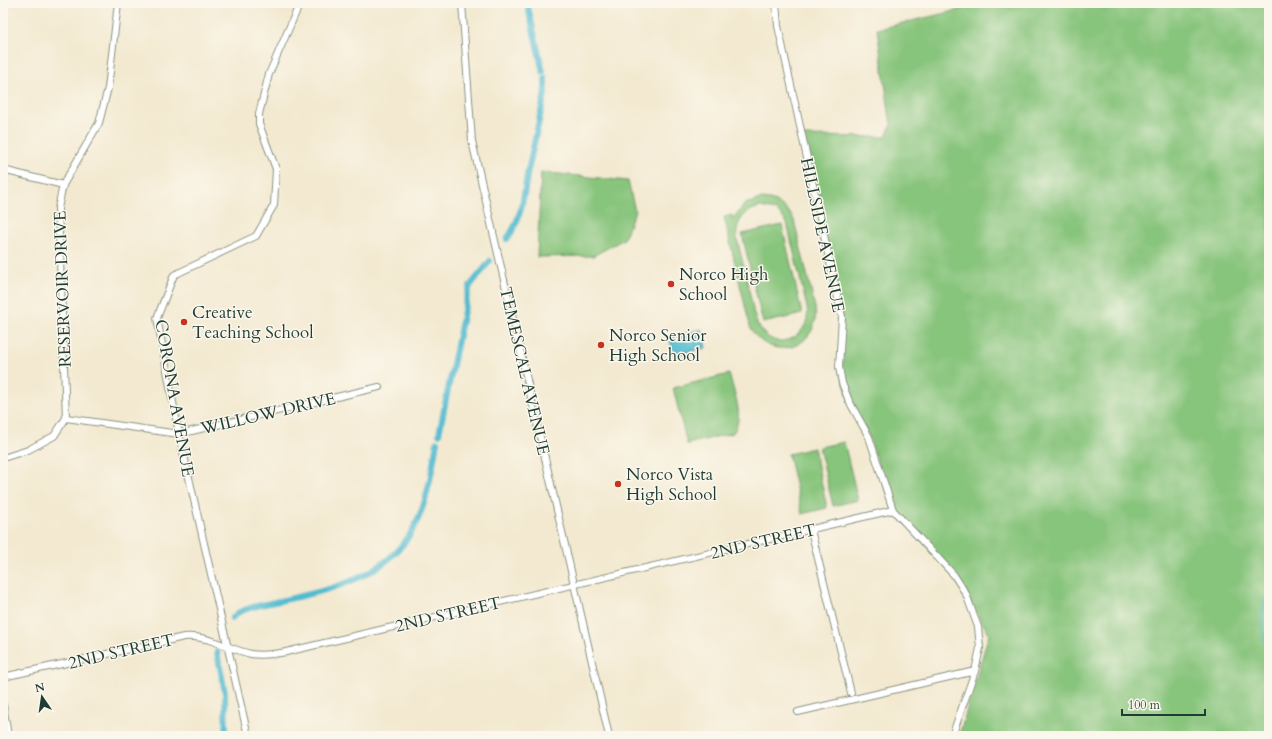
<svg xmlns="http://www.w3.org/2000/svg" width="1272" height="739" font-family="Cardo,serif">
<style>
.green{fill:#87c47b;stroke:#538058;fill-rule:evenodd}
.water{fill:#52bbd0;stroke:#387c82}
.lines{fill:none;stroke-linecap:round;stroke-linejoin:round}
.stream{stroke:#52bbd0;stroke-width:1.5}
.canal{stroke:#52bbd0;stroke-width:6}
.minor-casing{stroke:#899382;stroke-width:8}
.minor{stroke:#fff;stroke-width:6}
.poi-dot{fill:#c8321e;stroke:#fbf7ec;stroke-width:1.5}
.labels{text-anchor:middle;stroke-width:3;stroke-linejoin:round;paint-order:stroke}
.street-label{font-size:17px;fill:#1f3d34;stroke:#fbf7ec}
.poi-label{font-size:17px;fill:#1f3d34;stroke:#fbf7ec;text-anchor:start}
</style>
<rect width="100%" height="100%" fill="#fbf7ec"/>
<filter id="ink" filterUnits="userSpaceOnUse"><feTurbulence type="fractalNoise" baseFrequency=".025" numOctaves="2"/><feDisplacementMap in="SourceGraphic" scale="8" xChannelSelector="R" yChannelSelector="G"/><feConvolveMatrix kernelMatrix="1 2 1 2 8 2 1 2 1" color-interpolation-filters="sRGB"/></filter>
<filter id="wash" filterUnits="userSpaceOnUse"><feTurbulence type="fractalNoise" baseFrequency=".012" numOctaves="4" result="noise"/><feDisplacementMap in="SourceGraphic" scale="16" xChannelSelector="R" yChannelSelector="G"/><feGaussianBlur stdDeviation="0.9" result="paint"/><feColorMatrix in="noise" values="0 0 0 0 0 0 0 0 0 0 0 0 0 0 0 0 0 1.4 0 .05"/><feComposite in="paint" operator="in"/></filter>
<g filter="url(#wash)">
<rect width="100%" height="100%" fill="#f3e9d0"/>
<g class="green">
<path d="M988 3H1269V736H959L989 634 954 575 893 510 869 437 849 401 839 367 842 317 802 136 886 137 891 125 877 29Z"/>
<path d="M541 172 628 181 635 211 624 239 593 256 537 257Z"/>
<path d="M760 199C776 199 787 206 794 220L815 307C822 348 769 365 750 327L724 217 732 215 733 218 745 204ZM761 207 777 211 787 223 807 308C812 337 775 354 760 328 754 320 753 308 751 299 747 279 742 259 737 239 735 223 744 210 761 207Z"/>
<path d="M782 225 802 314 763 323 742 234Z"/>
<path d="M729 374C734 393 745 416 733 433L687 444 673 388Z"/>
<path d="M844 442 858 500 833 506 819 447Z"/>
<path d="M814 448 827 508 802 514 788 454Z"/>
</g>
<path class="water" d="M702 329 706 348 674 355 669 337Z"/>
<g class="lines">
<g class="stream">
<path d="M1269 583C1259 618 1261 628 1269 663"/>
<path d="M1263 736 1269 718"/>
</g>
<g class="canal">
<path d="M527 3 543 72"/>
<path d="M529 167 545 93V79"/>
<path d="M507 239C522 219 524 194 528 169"/>
<path d="M439 434 467 296 470 286 490 261"/>
<path d="M232 618 239 612 253 607C315 592 390 585 418 519 429 495 432 468 437 442"/>
<path d="M217 652 225 693 226 736"/>
</g>
</g>
</g>
<g filter="url(#ink)">
<g class="lines">
<g class="minor-casing">
<g id="minor">
<path d="M462 3 472 141 609 736"/>
<path d="M776 3 778 26 842 317 839 367 842 383 849 401 869 437 893 510 954 575 966 594 978 627 980 648 975 671 952 736"/>
<path d="M3 170 63 185"/>
<path d="M66 418 58 208 63 185 99 123 108 88 118 3"/>
<path d="M66 418 179 434 379 387"/>
<path d="M3 458 28 450 54 436 66 418"/>
<path d="M811 530 851 693"/>
<path d="M3 677 184 637C209 635 228 649 251 654 263 656 275 654 286 652L893 510"/>
<path d="M3 705 8 736"/>
<path d="M798 712 975 671"/>
<path d="M248 736 179 434 157 318 174 275 256 236 274 205 276 169 259 124V114L269 74 300 3"/>
</g>
</g>
<use href="#minor" class="minor"/>
</g>
</g>
<g class="poi-dot">
<circle cx="671" cy="284" r="4"/>
<circle cx="184" cy="322" r="4"/>
<circle cx="601" cy="345" r="4"/>
<circle cx="618" cy="484" r="4"/>
</g>
<g class="labels">
<g class="street-label">
<text transform="translate(823 235) rotate(78)" y="6">HILLSIDE AVENUE</text>
<text transform="translate(62 289) rotate(-92)" y="6">RESERVOIR DRIVE</text>
<text transform="translate(525 371) rotate(77)" y="6">TEMESCAL AVENUE</text>
<text transform="translate(175 398) rotate(80)" y="6">CORONA AVENUE</text>
<text transform="translate(268 413) rotate(-13)" y="6">WILLOW DRIVE</text>
<text transform="translate(763 541) rotate(-13)" y="6">2ND STREET</text>
<text transform="translate(448 614) rotate(-13)" y="6">2ND STREET</text>
<text transform="translate(121 651) rotate(-13)" y="6">2ND STREET</text>
</g>
<g class="poi-label">
<text x="679" y="280">Norco High<tspan x="679" dy="20">School</tspan></text>
<text x="192" y="318">Creative<tspan x="192" dy="20">Teaching School</tspan></text>
<text x="609" y="341">Norco Senior<tspan x="609" dy="20">High School</tspan></text>
<text x="626" y="480">Norco Vista<tspan x="626" dy="20">High School</tspan></text>
</g>
</g>
<rect width="1272" height="739" fill="none" stroke="#fbf7ec" stroke-width="16"/>
<g transform="translate(42 697) rotate(347)" stroke="#fbf7ec" stroke-width="3" paint-order="stroke">
<path d="M0-3L7 15L0 10L-7 15Z" fill="#1f3d34"/>
<text y="-6" font-size="11" font-weight="bold" text-anchor="middle" fill="#1f3d34">N</text>
</g>
<path d="M1122 709v6h83v-6" fill="none" stroke="#1f3d34" stroke-width="2"/>
<text x="1128" y="709" font-size="12" fill="#1f3d34" stroke="#fbf7ec" stroke-width="3" paint-order="stroke">100 m</text>
</svg>
